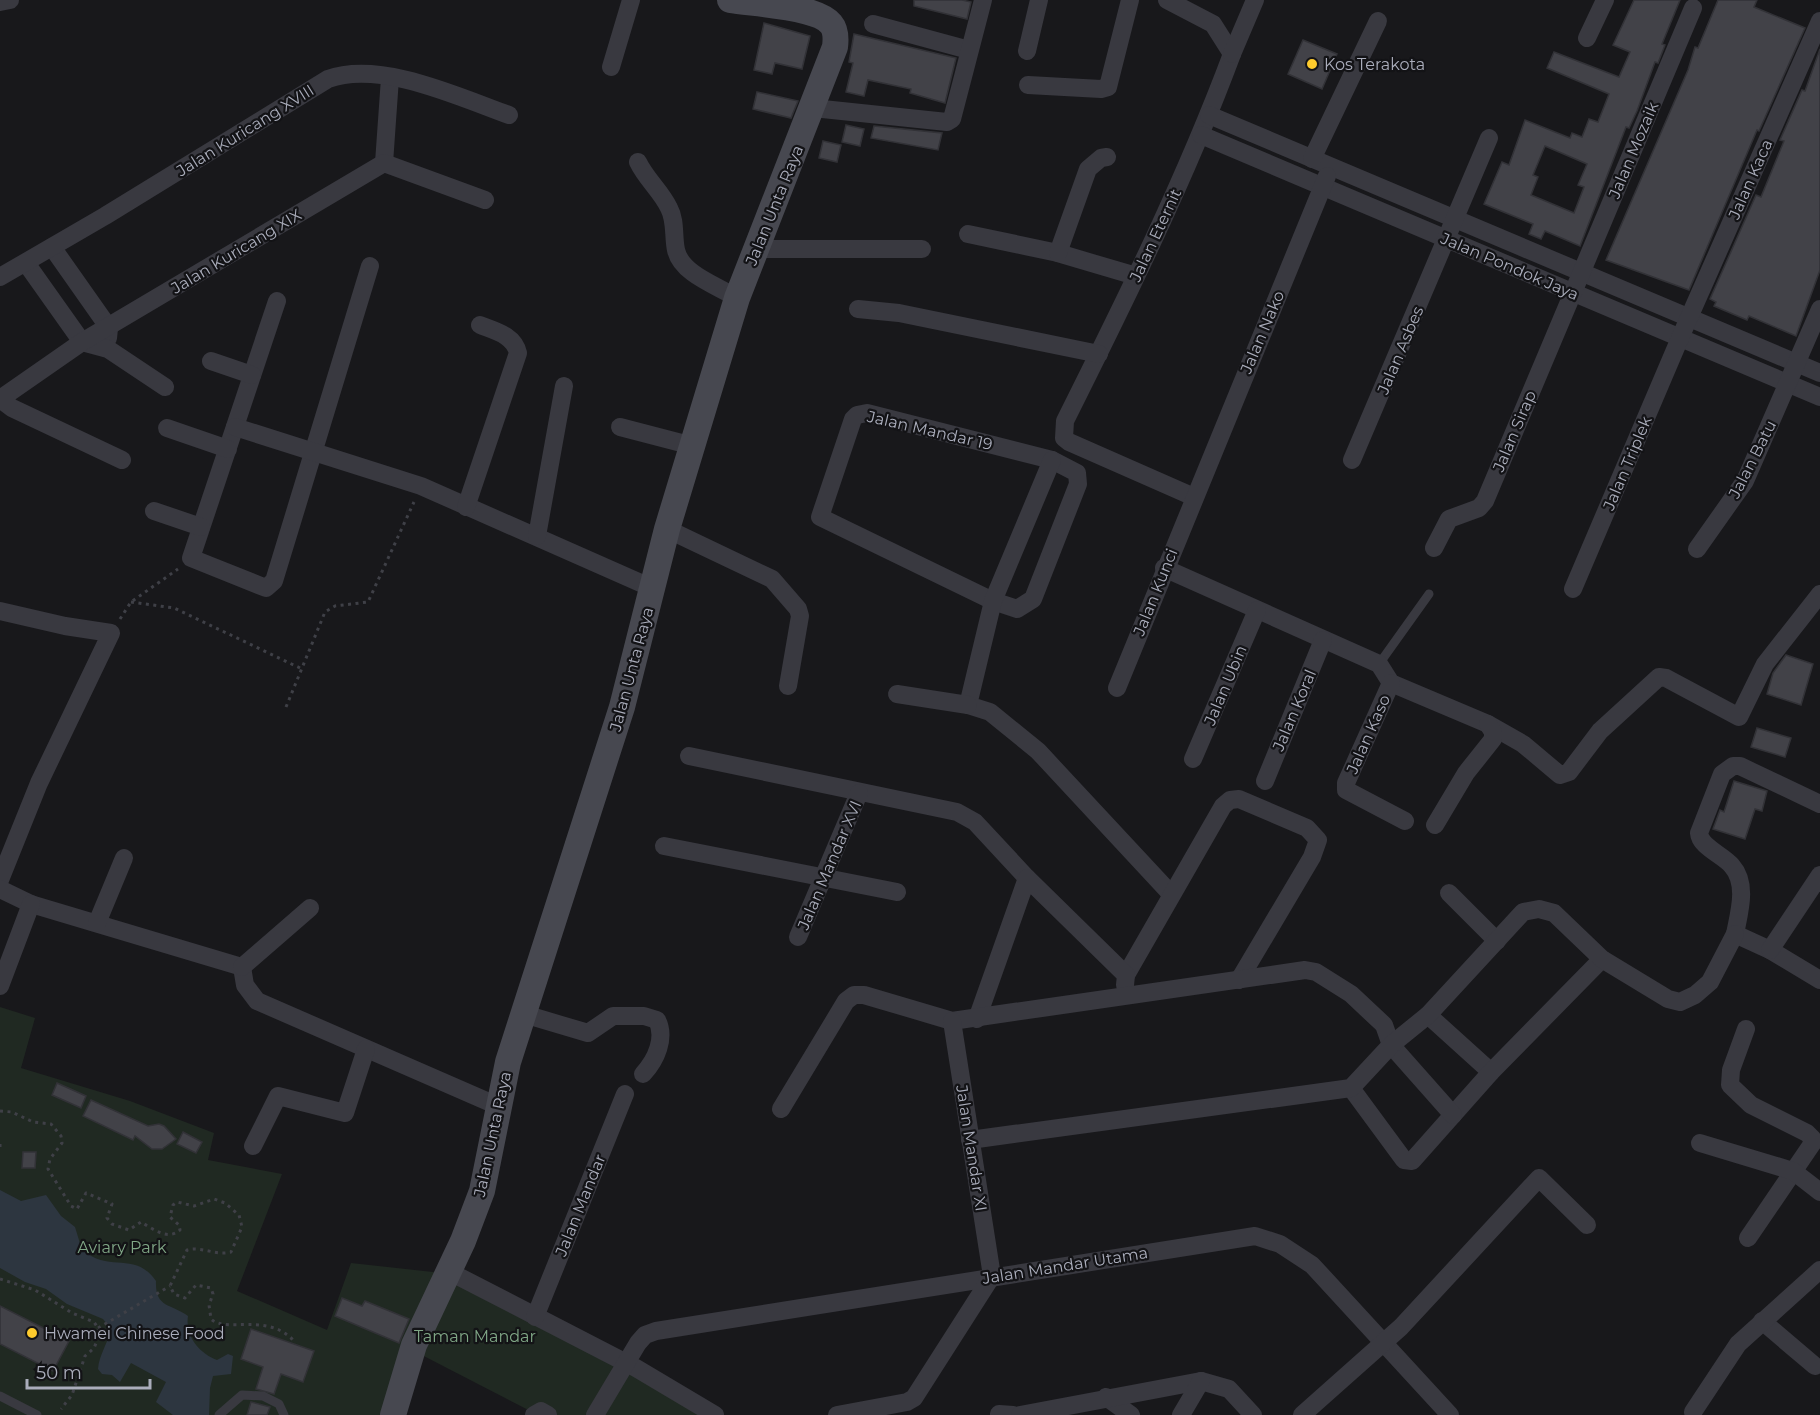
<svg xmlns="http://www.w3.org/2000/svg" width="1820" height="1415" font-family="Montserrat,sans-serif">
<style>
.green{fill:#202922}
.water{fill:#2d3640}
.building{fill:#424248;stroke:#323237;stroke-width:1.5;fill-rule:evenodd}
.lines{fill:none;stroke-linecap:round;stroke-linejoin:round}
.path{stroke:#3f4047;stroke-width:3;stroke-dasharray:3 4.5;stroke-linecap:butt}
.lane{stroke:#393940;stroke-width:9}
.street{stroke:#393940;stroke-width:18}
.secondary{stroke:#474850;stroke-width:26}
.poi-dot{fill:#fecb2d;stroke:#131316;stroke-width:2}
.labels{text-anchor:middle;stroke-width:4.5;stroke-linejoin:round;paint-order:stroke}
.poi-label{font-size:16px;fill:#aaadbb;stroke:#131316;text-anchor:start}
.street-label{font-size:16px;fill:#aaadbb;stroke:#131316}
.park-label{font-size:16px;fill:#80a786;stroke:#131316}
</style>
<rect width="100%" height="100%" fill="#18181b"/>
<g class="green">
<path d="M0 1007 35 1018 21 1068 130 1101 214 1133 208 1160 282 1174 237 1291 327 1330 351 1263 442 1273 381 1415H0Z"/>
<path d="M444 1272 620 1366 590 1415H538L416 1352Z"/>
<path d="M621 1366 706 1415H593Z"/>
</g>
<path class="water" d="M0 1190 21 1201 46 1195 61 1216 75 1227 82 1250C112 1274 134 1250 156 1281 155 1308 170 1303 188 1316 185 1336 199 1353 217 1360L228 1354 233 1356 231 1374 213 1376 210 1388 209 1415H173L156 1402 166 1382 131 1363 120 1382 112 1375 102 1374 98 1369C99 1355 108 1343 111 1329L103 1319 67 1304 46 1289 25 1282 0 1268Z"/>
<g class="building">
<path d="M914 0H962L971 2 967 19 914 6Z"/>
<path d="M1634 0H1680L1662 44 1665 45 1658 63 1655 62 1637 111 1629 128 1626 127 1580 246 1545 231 1541 239 1529 234 1533 224 1484 204 1502 162 1509 165 1525 120 1570 138 1572 133 1582 137 1589 119 1598 122 1609 94 1547 68 1554 52 1619 77 1630 52 1613 45ZM1545 146 1587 164 1578 185 1584 187 1574 213 1531 195 1538 177 1533 175Z"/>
<path d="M1718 0H1757L1754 7 1805 28 1759 131 1757 130 1689 290 1606 260 1688 70 1695 47 1698 48Z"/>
<path d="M764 23 810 36 802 69 775 63 772 74 754 70Z"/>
<path d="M854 34 956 58 945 103 910 93 911 89 868 80 864 96 846 92 853 63 849 62Z"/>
<path d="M1303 40 1337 54 1322 89 1288 74Z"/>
<path d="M1820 49V270L1796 336 1749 316 1747 320 1714 306 1716 302 1710 299 1756 195 1761 197 1784 141 1780 140 1802 90 1805 91Z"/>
<path d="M757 92 798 101 791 118 753 109Z"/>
<path d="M846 125 864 129 860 146 842 142Z"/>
<path d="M874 126 942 133 938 150 871 138Z"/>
<path d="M823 141 841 145 837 162 819 158Z"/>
<path d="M1786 655 1813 664 1801 705 1767 694 1773 673Z"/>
<path d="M1757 728 1791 738 1785 757 1751 747Z"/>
<path d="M1734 781 1767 791 1762 811 1755 809 1745 839 1713 829 1720 810 1724 812Z"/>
<path d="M57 1083 86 1096 81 1108 52 1095Z"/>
<path d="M91 1100 148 1126 159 1124 164 1126 176 1139 162 1149H152L135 1136 133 1140 83 1116Z"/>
<path d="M183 1132 202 1142 196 1153 177 1144Z"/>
<path d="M23 1152H36L35 1168H22Z"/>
<path d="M342 1298 362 1306 365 1301 409 1319 399 1343 335 1316Z"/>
<path d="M0 1306 69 1341 53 1371 0 1344Z"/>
<path d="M251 1329 314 1351 303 1382 281 1374 274 1394 256 1389 263 1367 241 1359Z"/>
<path d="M251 1402 270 1407 267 1415H247Z"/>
</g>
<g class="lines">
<g class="path">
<path d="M131 602 174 608 300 668"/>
<path d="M120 619 131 602 178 569"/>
<path d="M286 707 325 612 335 606 368 602 414 502"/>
<path d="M0 1111 12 1112 33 1122 51 1124 61 1136 62 1143 50 1159 48 1169 71 1206 77 1209 86 1193 112 1204 107 1218 112 1224 129 1230 141 1222C153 1229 168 1241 180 1230L179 1225 170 1217 173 1205 177 1202 194 1206 214 1199 225 1203 239 1215 242 1227 231 1252C215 1256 202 1246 187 1250L170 1286 174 1294 185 1298 196 1285 211 1288 213 1294 209 1305 211 1319C227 1334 267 1311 295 1342"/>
<path d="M0 1144V1150"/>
<path d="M0 1279 35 1290 72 1313 94 1322 98 1328 99 1336 94 1348 85 1356 72 1395 61 1409"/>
<path d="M98 1328 170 1286"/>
</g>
<g class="lane">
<path d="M1379 664 1429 594"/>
<path d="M0 1396 37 1415"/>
<path d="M219 1415 242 1395 263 1396 279 1404 284 1415"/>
</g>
<g class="street">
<path d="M1167 0 1213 24 1232 54C1185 180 1125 301 1065 421L1064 438 1069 442 1194 497"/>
<path d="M0 2 10 0"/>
<path d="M873 24 969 50"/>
<path d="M1587 38 1605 0"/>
<path d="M1027 51 1039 0"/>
<path d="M1232 54 1255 0"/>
<path d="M611 67 631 0"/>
<path d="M1028 85 1101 89 1108 87 1130 0"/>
<path d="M813 108 947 122 952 119 983 0"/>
<path d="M1209 115 1820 373"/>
<path d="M1201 135 1820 397"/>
<path d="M1312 159 1378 21"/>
<path d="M638 162C646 179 661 191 669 208 676 221 673 236 676 250 681 274 718 286 737 298"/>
<path d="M384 163 390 78"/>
<path d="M968 234 1058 253 1136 276"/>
<path d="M52 247 109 328 108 338"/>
<path d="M757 249H922"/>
<path d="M1058 253 1088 169 1101 158 1107 157"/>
<path d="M26 263 82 342 108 349 165 387"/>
<path d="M0 277 105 216 328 79C380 60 459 97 509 115"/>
<path d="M277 301 191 558 266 588 274 581 370 266"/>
<path d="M858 309 899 313 1099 354"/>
<path d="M211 361 252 375"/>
<path d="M867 413 1052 460 1077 473 1078 484 1033 599 1017 609 993 601 820 517 853 419 857 415Z"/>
<path d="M235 427 421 486 652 588"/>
<path d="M620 427 693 446"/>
<path d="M167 428 228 449"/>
<path d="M122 460 12 408 0 399 82 342 384 163 485 200"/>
<path d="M1052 460 993 601 968 705 990 712 1038 751 1171 894"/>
<path d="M1352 460 1489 138"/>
<path d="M466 507 518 353C514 335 495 331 480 325"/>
<path d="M154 511 201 527"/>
<path d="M667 529 772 579 798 609 800 616 788 686"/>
<path d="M537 536 564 386"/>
<path d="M1434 548 1449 519 1479 508 1485 501 1693 8"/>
<path d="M1697 549 1745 481 1820 309"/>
<path d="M1164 568 1379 664 1391 683 1488 724 1523 744 1560 775 1569 772 1600 731 1659 677 1666 678 1739 717 1765 664 1820 594"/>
<path d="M1573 589 1680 338 1820 21"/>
<path d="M0 611 65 626 111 633 39 783 0 880"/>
<path d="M1391 683 1346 783V790L1405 821"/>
<path d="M1117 688 1327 176"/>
<path d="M897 694 968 705"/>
<path d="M689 756 957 812 975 822 1027 878"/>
<path d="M1193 759 1257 610"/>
<path d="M1265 781 1323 640"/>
<path d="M1820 804 1740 766H1733L1722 774 1699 833C1700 847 1723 855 1732 866 1748 884 1739 913 1735 934L1770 950 1820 980"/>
<path d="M1435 825 1466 773 1493 739V732L1488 724"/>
<path d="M664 846 897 892"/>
<path d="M0 889 31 904 242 967 245 985 257 1001 498 1106"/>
<path d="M1449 893 1497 941"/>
<path d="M97 923 124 858"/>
<path d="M798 937 859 793"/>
<path d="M1770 950 1820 875"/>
<path d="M242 967 310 908"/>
<path d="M1126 975 1223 806 1230 800 1239 799 1307 828 1318 840 1312 857 1239 980"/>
<path d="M0 986 31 904"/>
<path d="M524 1014 588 1033 613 1016H644L657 1020C666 1038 656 1060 643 1074"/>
<path d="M1428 1015 1491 1072"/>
<path d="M977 1019 1027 878 1126 975 1125 985"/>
<path d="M1746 1029 1731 1070 1730 1085 1751 1105 1807 1133 1812 1138V1144L1748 1238"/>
<path d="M1351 1088 1404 1160 1412 1161 1491 1072 1602 959"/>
<path d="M781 1109 846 1001 854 995H864L952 1021 1305 970 1316 972 1351 994 1384 1025 1391 1045 1453 1115"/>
<path d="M970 1140 1351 1088 1391 1045 1428 1015 1523 912 1539 909 1554 913 1602 959 1668 999 1680 1002 1695 995 1710 982 1735 934"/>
<path d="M1700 1143 1793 1171 1820 1192"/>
<path d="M253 1146 278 1096 345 1113 366 1049"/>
<path d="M448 1271 636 1368 715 1415"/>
<path d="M535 1317 625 1094"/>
<path d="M1762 1321 1815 1366"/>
<path d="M1106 1397 1131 1415"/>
<path d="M1693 1412 1738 1344 1820 1270"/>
<path d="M999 1414 1013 1415"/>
<path d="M534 1415 541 1411 548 1415"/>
<path d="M595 1415 638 1343 645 1335 656 1331 1255 1236 1280 1244 1312 1265 1450 1415"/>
<path d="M837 1415 907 1402 914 1398 992 1276 952 1021"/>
<path d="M1020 1415 1201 1381 1229 1389 1253 1415"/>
<path d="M1181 1415 1201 1381"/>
<path d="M1302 1415 1401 1327 1539 1178 1587 1225"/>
</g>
<path class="secondary" d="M393 1415 414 1345 463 1241 482 1191 508 1062 622 707 667 529 737 298 835 47C836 39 836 30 831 24 817 6 754 4 730 0"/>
</g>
<g class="poi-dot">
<circle cx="1312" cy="64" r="6"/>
<circle cx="32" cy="1333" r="6"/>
</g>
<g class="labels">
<g class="poi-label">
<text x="1324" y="70">Kos Terakota</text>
<text x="44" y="1339">Hwamei Chinese Food</text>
</g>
<g class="street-label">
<text transform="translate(245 130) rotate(-32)" y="6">Jalan Kuricang XVIII</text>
<text transform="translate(1633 150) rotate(-67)" y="6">Jalan Mozaik</text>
<text transform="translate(1750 179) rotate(-66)" y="6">Jalan Kaca</text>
<text transform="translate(774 205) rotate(-68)" y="6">Jalan Unta Raya</text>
<text transform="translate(1155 235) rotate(-65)" y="6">Jalan Eternit</text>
<text transform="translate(236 251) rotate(-31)" y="6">Jalan Kuricang XIX</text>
<text transform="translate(1510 266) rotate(23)" y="6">Jalan Pondok Jaya</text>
<text transform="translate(1262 332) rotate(-67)" y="6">Jalan Nako</text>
<text transform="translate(1400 350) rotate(-67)" y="6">Jalan Asbes</text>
<text transform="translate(930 430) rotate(13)" y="6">Jalan Mandar 19</text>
<text transform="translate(1514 431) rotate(-67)" y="6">Jalan Sirap</text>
<text transform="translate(1752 459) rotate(-63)" y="6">Jalan Batu</text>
<text transform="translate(1627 463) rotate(-67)" y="6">Jalan Triplek</text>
<text transform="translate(1155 592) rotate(-68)" y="6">Jalan Kunci</text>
<text transform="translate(631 669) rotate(-75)" y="6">Jalan Unta Raya</text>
<text transform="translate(1225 685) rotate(-67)" y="6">Jalan Ubin</text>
<text transform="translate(1294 710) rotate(-67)" y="6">Jalan Koral</text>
<text transform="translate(1368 734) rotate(-66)" y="6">Jalan Kaso</text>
<text transform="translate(829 865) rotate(-67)" y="6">Jalan Mandar XVI</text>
<text transform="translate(492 1134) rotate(-78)" y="6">Jalan Unta Raya</text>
<text transform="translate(972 1148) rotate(81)" y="6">Jalan Mandar XI</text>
<text transform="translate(580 1205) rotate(-68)" y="6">Jalan Mandar</text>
<text transform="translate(1065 1265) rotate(-9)" y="6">Jalan Mandar Utama</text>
</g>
<g class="park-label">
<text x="122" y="1253">Aviary Park</text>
<text x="475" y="1342">Taman Mandar</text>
</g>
</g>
<path d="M27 1379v9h123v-9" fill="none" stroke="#aaadbb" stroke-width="3"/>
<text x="36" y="1379" font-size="18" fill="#aaadbb" stroke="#131316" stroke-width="4.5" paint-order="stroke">50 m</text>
</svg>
